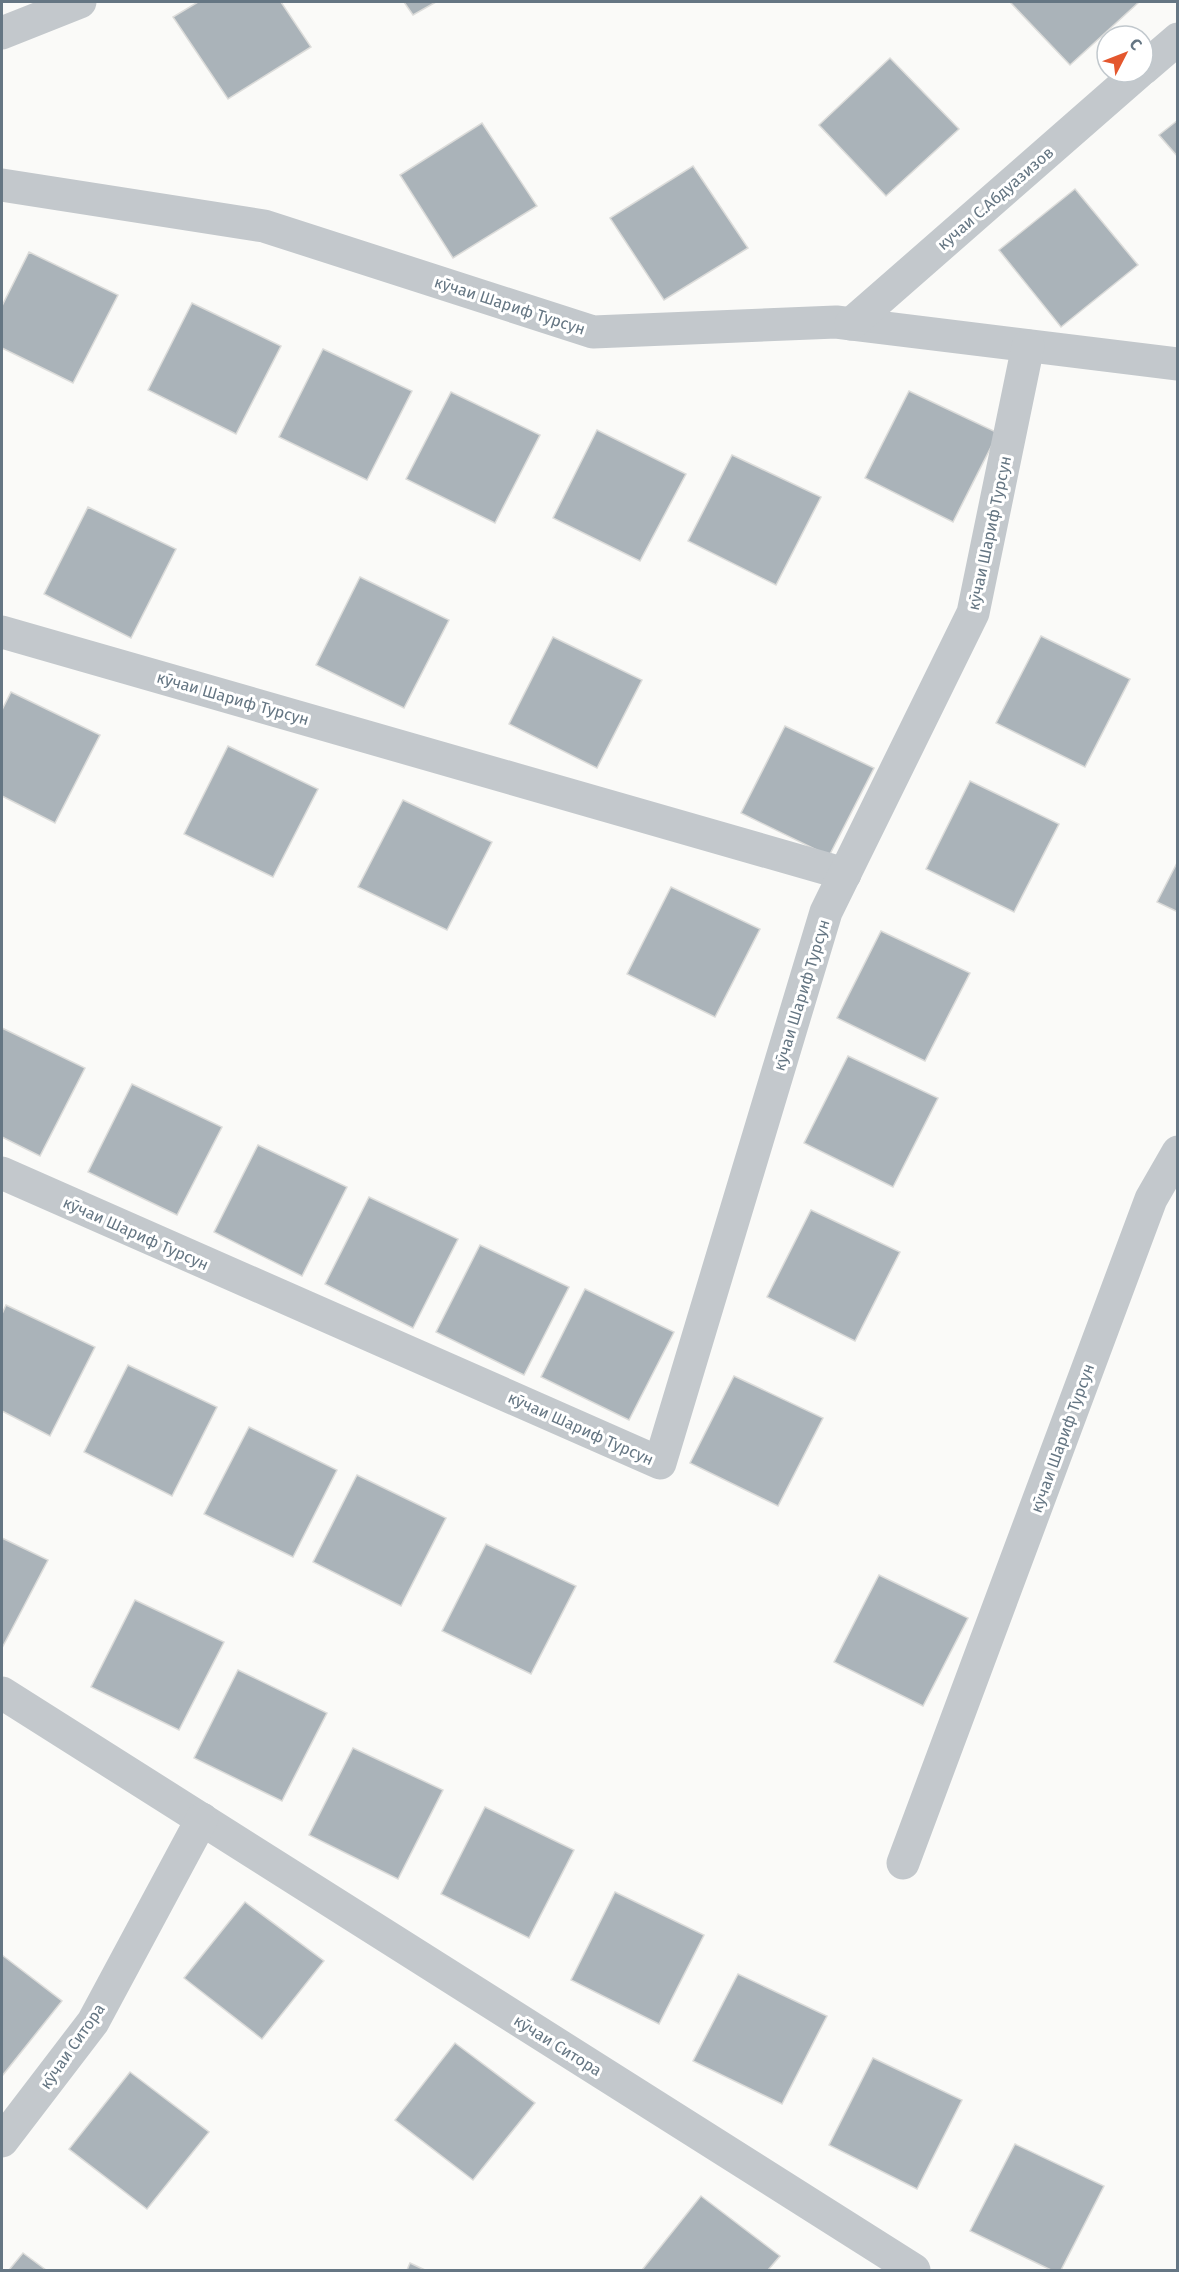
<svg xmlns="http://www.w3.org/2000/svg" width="1179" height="2272" font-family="'Fira Sans',sans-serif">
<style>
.building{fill:#aab3b9;stroke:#dcdcda;stroke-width:1.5}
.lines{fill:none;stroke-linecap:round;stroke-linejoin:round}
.minor{stroke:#c3c8cc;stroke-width:33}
.labels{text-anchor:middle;stroke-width:6;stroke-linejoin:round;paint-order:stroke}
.street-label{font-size:16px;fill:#657683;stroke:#fff}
</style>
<rect width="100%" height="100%" fill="#fafaf8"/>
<g class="building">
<path d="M198 2H281L311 47 228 99 173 17Z"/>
<path d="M404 2H436L413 15Z"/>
<path d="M1010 2H1139L1070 65Z"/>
<path d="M890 58 959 129 886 196 819 125Z"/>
<path d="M1178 120V157L1159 135Z"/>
<path d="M482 123 537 206 453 258 400 175Z"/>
<path d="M693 166 748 248 664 300 610 218Z"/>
<path d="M1075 189 1138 265 1061 327 999 250Z"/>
<path d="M29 252 118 295 73 383 2 348V306Z"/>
<path d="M192 303 281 346 236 434 148 390Z"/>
<path d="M323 349 412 391 367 480 279 437Z"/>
<path d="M909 391 998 433 953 522 865 478Z"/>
<path d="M451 392 540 435 495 523 406 479Z"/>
<path d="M597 430 686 474 640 561 553 518Z"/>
<path d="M732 455 821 497 776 585 688 541Z"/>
<path d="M88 507 176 549 131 638 44 594Z"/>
<path d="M360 577 449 620 404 708 316 665Z"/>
<path d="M1041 636 1130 679 1085 767 996 723Z"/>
<path d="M553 637 642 680 597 768 509 724Z"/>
<path d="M11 692 100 735 55 823 2 796V710Z"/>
<path d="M785 726 874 768 829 856 741 813Z"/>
<path d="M228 746 318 789 273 877 184 834Z"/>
<path d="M970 781 1059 824 1014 912 926 869Z"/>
<path d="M403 800 492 842 447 930 358 887Z"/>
<path d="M1178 861V912L1157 902Z"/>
<path d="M671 887 760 929 715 1017 627 974Z"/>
<path d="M881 931 970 973 925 1061 837 1018Z"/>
<path d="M2 1028 85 1068 40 1156 2 1137Z"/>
<path d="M848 1056 938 1098 893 1187 804 1143Z"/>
<path d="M132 1084 222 1127 177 1215 88 1172Z"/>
<path d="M258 1145 347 1187 302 1276 214 1232Z"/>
<path d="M369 1197 458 1239 413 1328 325 1284Z"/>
<path d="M811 1210 900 1252 855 1341 767 1297Z"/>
<path d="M480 1245 569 1287 524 1375 436 1332Z"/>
<path d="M585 1289 674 1332 629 1420 541 1377Z"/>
<path d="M6 1305 95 1347 50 1436 2 1411V1314Z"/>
<path d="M128 1365 217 1407 172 1496 84 1452Z"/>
<path d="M734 1376 823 1418 778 1506 690 1463Z"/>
<path d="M249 1427 337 1470 293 1557 204 1514Z"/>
<path d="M357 1475 446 1518 401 1606 313 1562Z"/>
<path d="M2 1538 48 1560 2 1648Z"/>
<path d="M486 1544 576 1586 531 1674 442 1631Z"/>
<path d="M879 1575 968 1618 923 1706 834 1662Z"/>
<path d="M135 1600 224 1642 179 1730 91 1687Z"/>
<path d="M238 1670 327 1713 282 1801 194 1758Z"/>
<path d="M353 1748 443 1790 398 1879 309 1835Z"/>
<path d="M485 1807 574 1850 529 1938 441 1894Z"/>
<path d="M615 1892 704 1935 659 2024 571 1980Z"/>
<path d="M245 1902 324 1961 262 2039 184 1978Z"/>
<path d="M2 1955 62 2001 2 2076Z"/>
<path d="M738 1974 827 2016 782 2104 693 2061Z"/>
<path d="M455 2043 535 2103 473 2180 395 2120Z"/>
<path d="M873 2058 962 2100 917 2189 829 2145Z"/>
<path d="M130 2072 209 2132 147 2209 69 2149Z"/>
<path d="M1015 2144 1104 2186 1061 2270H1051L970 2231Z"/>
<path d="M701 2196 780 2256 768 2270H642Z"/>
<path d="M23 2253 46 2270H9Z"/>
<path d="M410 2263 425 2270H407Z"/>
</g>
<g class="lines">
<g class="minor">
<path d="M2 33 80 2"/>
<path d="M1143 69 1178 39"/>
<path d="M2 185 264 226 593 332 836 322 1178 364"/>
<path d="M851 324 1139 72"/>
<path d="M2 632 845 874"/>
<path d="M2 1173 660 1463 826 912 973 613 1028 346"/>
<path d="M2 1693 914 2270"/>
<path d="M903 1863 1151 1199 1178 1152"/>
<path d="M2 2141 93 2022 202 1819"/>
</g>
</g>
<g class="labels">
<g class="street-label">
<text transform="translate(995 198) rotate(-41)" y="6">кучаи С.Абдуазизов</text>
<text transform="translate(510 305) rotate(18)" y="6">кӯчаи Шариф Турсун</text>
<text transform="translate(989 533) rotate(-78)" y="6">кӯчаи Шариф Турсун</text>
<text transform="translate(233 698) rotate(16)" y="6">кӯчаи Шариф Турсун</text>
<text transform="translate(801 995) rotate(-73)" y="6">кӯчаи Шариф Турсун</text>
<text transform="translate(136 1233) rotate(24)" y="6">кӯчаи Шариф Турсун</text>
<text transform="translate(581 1428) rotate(24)" y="6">кӯчаи Шариф Турсун</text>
<text transform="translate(1062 1438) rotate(-70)" y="6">кӯчаи Шариф Турсун</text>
<text transform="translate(558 2045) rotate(32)" y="6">кӯчаи Ситора</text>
<text transform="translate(72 2046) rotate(-55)" y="6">кӯчаи Ситора</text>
</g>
</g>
<rect width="1179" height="2272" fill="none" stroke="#657683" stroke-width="6"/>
<g transform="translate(1125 54) rotate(48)"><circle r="28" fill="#ffffff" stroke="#c1c8cd" stroke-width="1.5"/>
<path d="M0-4.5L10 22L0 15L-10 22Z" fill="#e4572e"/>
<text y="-9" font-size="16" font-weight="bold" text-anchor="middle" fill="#657683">С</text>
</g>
</svg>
